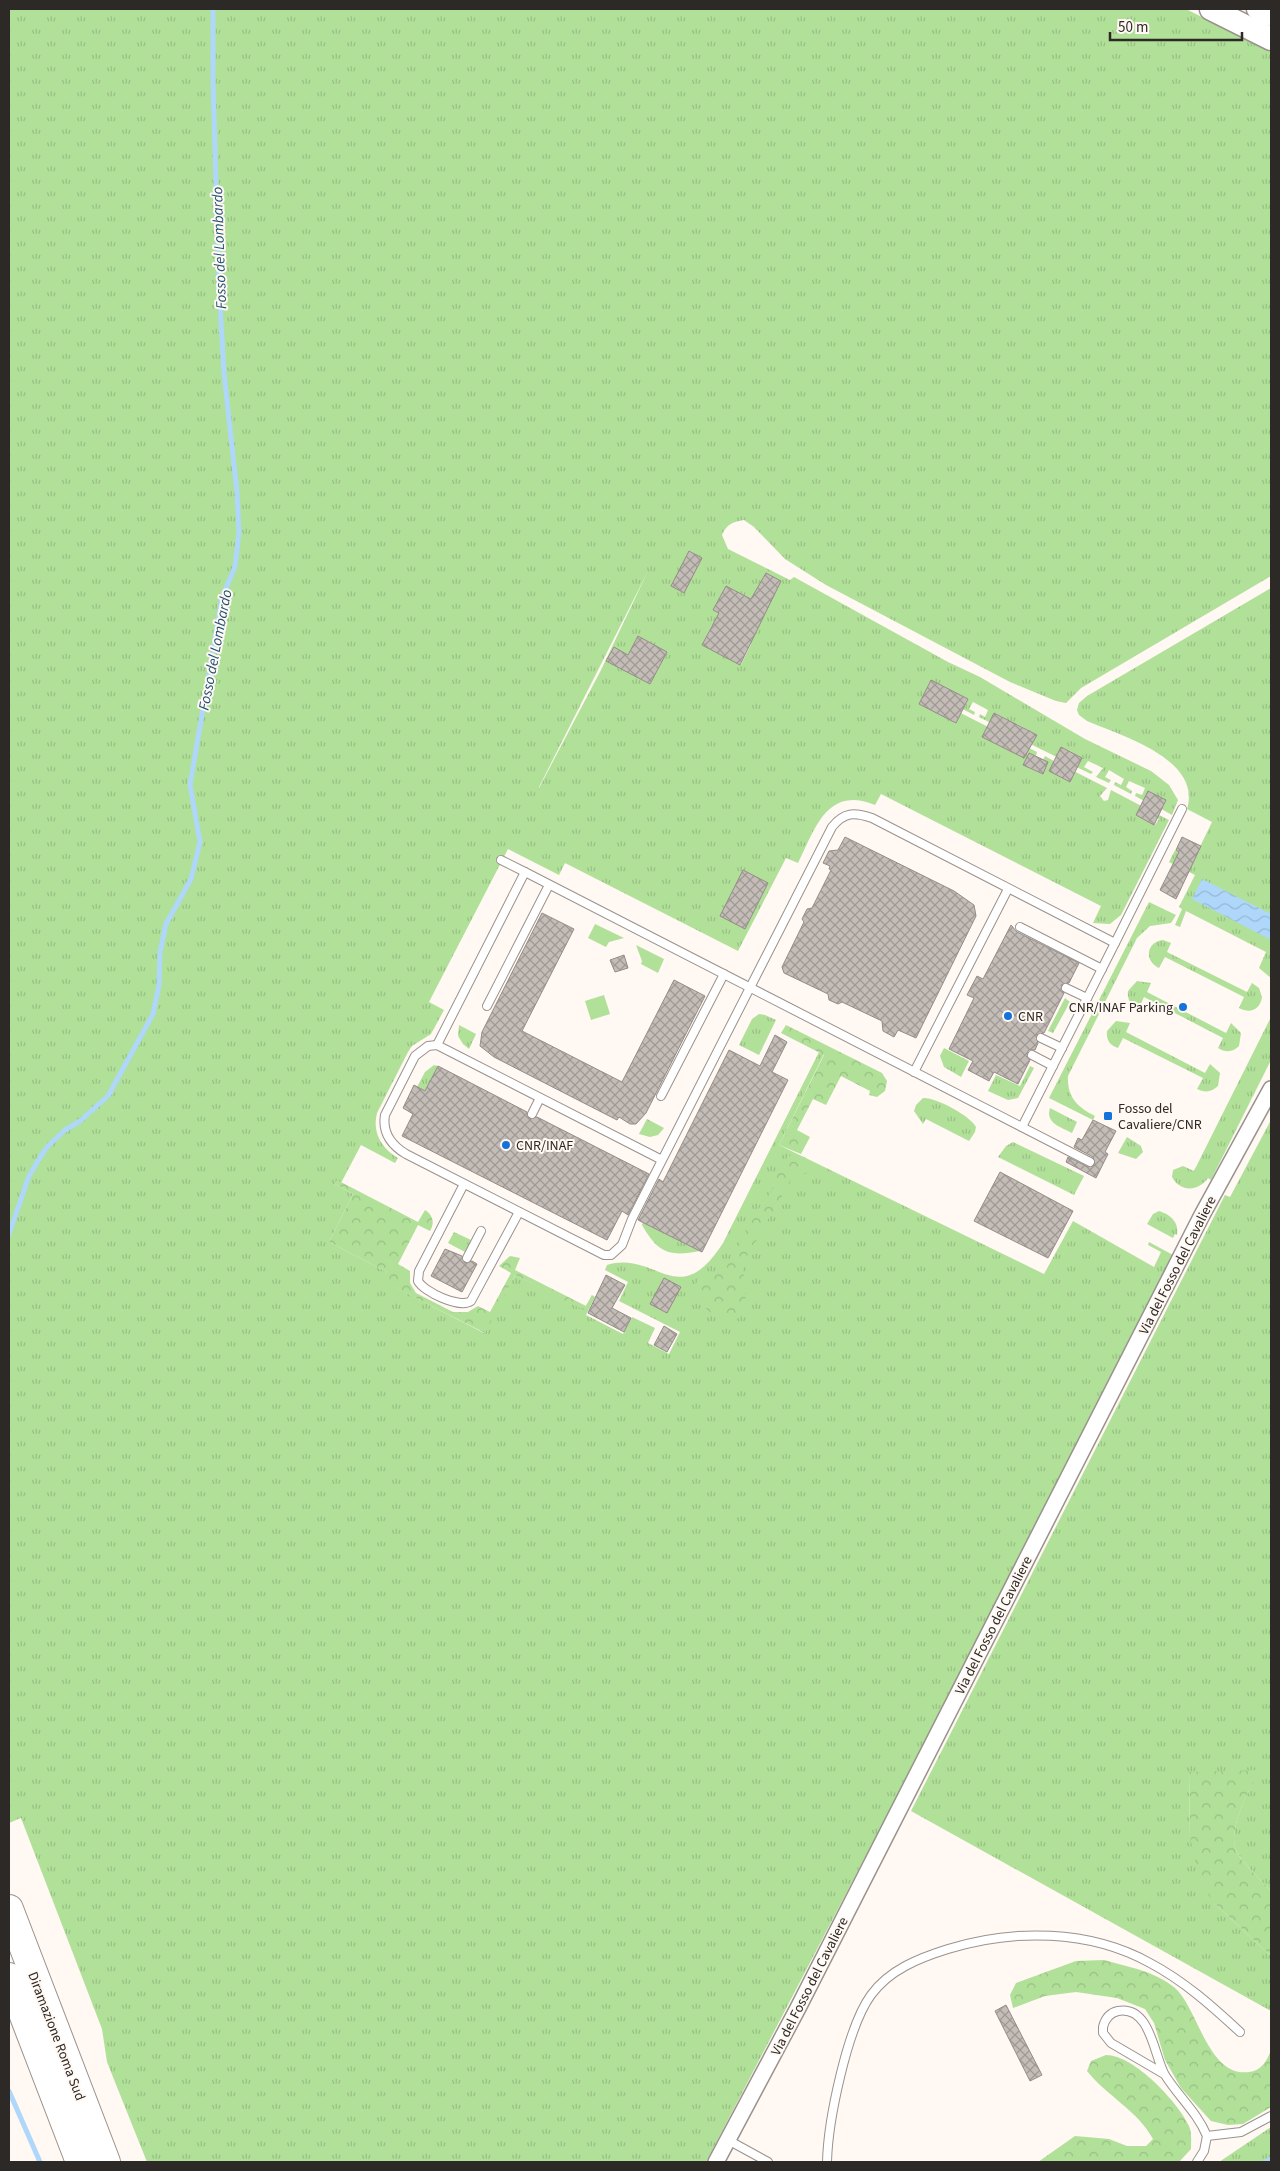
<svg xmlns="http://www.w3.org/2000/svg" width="1280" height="2171" font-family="'Source Sans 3',sans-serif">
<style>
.grass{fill:url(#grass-tufts);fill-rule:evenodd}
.forest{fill:url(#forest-crowns)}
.garden{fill:#b1e099}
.water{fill:url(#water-waves)}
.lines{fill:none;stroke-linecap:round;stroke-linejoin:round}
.stream{stroke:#aed7fa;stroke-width:5}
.building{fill:url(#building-cross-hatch);stroke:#948c87}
.service-casing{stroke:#9a928d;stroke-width:10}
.minor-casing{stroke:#9a928d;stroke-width:18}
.secondary-casing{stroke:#9a928d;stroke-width:25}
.motorway-casing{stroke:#9a928d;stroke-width:30}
.service{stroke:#fff;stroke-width:8}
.minor{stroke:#fff;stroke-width:15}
.secondary{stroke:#fff;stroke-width:22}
.motorway{stroke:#fff;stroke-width:28}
.poi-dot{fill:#1572db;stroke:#fff8f3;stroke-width:2}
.labels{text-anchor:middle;stroke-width:4;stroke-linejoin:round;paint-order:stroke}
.poi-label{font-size:14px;fill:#2c2927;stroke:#fff8f3;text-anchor:start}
.street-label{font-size:14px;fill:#2c2927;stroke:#fff8f3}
.water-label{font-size:15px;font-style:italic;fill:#1f5177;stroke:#fff8f3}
</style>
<defs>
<pattern id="grass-tufts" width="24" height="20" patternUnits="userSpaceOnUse" patternTransform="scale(1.25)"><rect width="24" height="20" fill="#b1e099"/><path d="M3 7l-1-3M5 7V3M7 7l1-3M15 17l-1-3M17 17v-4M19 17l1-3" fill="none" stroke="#98c084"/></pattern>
<pattern id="forest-crowns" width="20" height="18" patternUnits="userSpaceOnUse" patternTransform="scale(1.25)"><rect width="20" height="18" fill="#b1e099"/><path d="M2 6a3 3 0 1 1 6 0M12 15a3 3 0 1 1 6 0" fill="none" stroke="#98c084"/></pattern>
<pattern id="water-waves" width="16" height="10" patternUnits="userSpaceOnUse" patternTransform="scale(1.25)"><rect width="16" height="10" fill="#aed7fa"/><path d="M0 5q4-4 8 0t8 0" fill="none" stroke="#96b9d6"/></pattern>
<pattern id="building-cross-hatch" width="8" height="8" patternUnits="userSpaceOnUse" patternTransform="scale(1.25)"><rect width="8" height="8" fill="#c4bcb7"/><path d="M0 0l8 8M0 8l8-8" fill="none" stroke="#9f9995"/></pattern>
</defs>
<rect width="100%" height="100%" fill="#fff8f3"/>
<g class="grass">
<path d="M9 9H1186L1271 52V576L1081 688 1066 703 1056 701 1010 682 826 585 785 559 754 527 744 520C732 522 727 524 722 535L728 549 790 580 794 577 948 662 980 677 1085 739 1151 771 1169 785 1178 800 1172 815 1156 806 1157 804 1163 807 1166 800 1152 805 1135 796 1136 793 1142 795 1145 788 1129 781 1126 787 1132 791 1131 794 1114 785 1115 782 1121 785 1124 779 1109 770 1105 777 1111 780 1109 783 1096 777 1103 768 1088 761 1084 767 1093 772 1091 774 1068 763 1076 762 1079 756 1061 747 1063 760 1024 741H1033L1037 735 1017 724 1007 727 1010 721 995 713 991 719 1000 724 999 727 979 717 980 714 985 717 988 710 973 702 969 709 975 712 974 715 947 701 965 706 968 699 931 681 927 687 943 695 942 698 926 690 919 704 956 723 945 705 998 732 982 737 1019 755 1015 741 1037 752 1036 756 1029 753 1023 765 1042 774 1048 762 1043 760 1045 756 1059 764 1054 774 1070 782 1073 775 1064 766 1107 788 1100 796 1104 801 1108 800 1111 790 1149 810 1148 813 1139 809 1136 815 1155 825 1159 819 1151 815 1153 812 1169 820 1121 915 1110 924 1093 923 1101 906 881 794 875 805C827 785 815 829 798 863L786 858 738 951 565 863 559 875 508 849 429 1002 444 1010 431 1034 412 1046 408 1052 377 1113C372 1132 381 1148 398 1158L395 1163 361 1145 341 1183 337 1181 335 1184 353 1194 329 1242 387 1272 383 1281 484 1333 515 1275 584 1309 592 1295 595 1297 586 1315 623 1334 632 1317 655 1328 648 1343 669 1354 680 1332 619 1301 628 1282 605 1270 607 1265C657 1250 678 1313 723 1243L819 1052 824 1054 779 1145 1044 1274 1073 1221 1154 1267 1161 1252 1148 1245 1149 1242 1173 1255 923 1746 706 2162H147L107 2062 102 2029 21 1818 9 1823ZM690 551 702 558 683 593 671 586ZM648 571 601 670 539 788V787ZM766 573 781 581 755 593ZM726 586 768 607 713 610ZM712 625 751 644 741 665 702 645ZM638 636 667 652 650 684 607 661 614 647 628 655Z"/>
<path d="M1271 588V978L1259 968 1266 952 1186 911 1180 927 1175 925 1182 909 1179 907 1195 875 1169 862 1175 850 1194 859 1212 822 1187 809C1202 759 1122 736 1087 721L1079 715 1077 710 1079 703 1087 696Z"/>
<path d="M1149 902 1176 915 1171 923 1150 926 1137 938 1068 1076C1067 1097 1077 1107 1095 1116L1093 1120 1049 1098Z"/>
<path d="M1163 940 1171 943 1167 952 1247 992 1252 983 1259 988 1262 997C1260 1010 1250 1014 1239 1008L1244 997 1165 957 1159 968C1144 961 1146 942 1163 940Z"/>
<path d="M1137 981 1151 983 1147 992 1226 1033 1231 1023 1241 1033 1239 1046C1233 1052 1226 1053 1218 1048L1223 1038 1144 997 1139 1008C1130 1005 1127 999 1128 991Z"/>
<path d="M1065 998 1070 1002 1053 1033 1048 1031Z"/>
<path d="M759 1014 765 1015 776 1020 759 1055 739 1045 752 1019Z"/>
<path d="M1271 1017V1060L1211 1180 1208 1178C1198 1192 1180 1192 1172 1177L1173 1170 1183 1166 1194 1171Z"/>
<path d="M1116 1021 1130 1023 1126 1032 1205 1073 1210 1064 1220 1073 1218 1086C1212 1092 1205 1093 1197 1089L1203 1078 1123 1038 1118 1048C1109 1045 1106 1039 1107 1031Z"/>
<path d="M459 1025 476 1034 469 1049 463 1044 458 1036Z"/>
<path d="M944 1048 969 1061 961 1077 944 1067 940 1056Z"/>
<path d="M434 1065 438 1066 425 1091 417 1087 425 1072Z"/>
<path d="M1030 1066 1034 1068 1018 1098 1008 1100 988 1091 996 1075 1020 1086Z"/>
<path d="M923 1098C935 1097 971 1116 976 1127L975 1132 969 1141 926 1119 923 1124 914 1111 916 1105Z"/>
<path d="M1050 1108 1077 1122 1072 1133C1061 1127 1045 1123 1050 1108Z"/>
<path d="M647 1119 664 1128 658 1135 650 1137 639 1134Z"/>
<path d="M1271 1120V1891C1260 1879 1245 1866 1237 1852 1226 1832 1249 1789 1259 1771L1189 1773 1190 1837 1216 1905 1271 1956V2011L911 1811 1225 1195 1230 1197Z"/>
<path d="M1127 1137 1141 1146 1143 1152 1136 1159 1118 1153Z"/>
<path d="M1013 1142 1084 1176 1074 1195 998 1157 1006 1146Z"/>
<path d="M1159 1211C1171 1215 1179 1222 1177 1235L1175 1234 1173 1238 1147 1224 1153 1214Z"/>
<path d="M643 1222 700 1251C669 1257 658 1253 642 1225Z"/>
<path d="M454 1232 471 1240 465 1252 448 1243Z"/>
<path d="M1271 2127V2159L1265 2162H1219Z"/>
</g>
<g class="forest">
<path d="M786 1025 882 1073 887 1081 885 1091 877 1097 869 1095 870 1091 841 1076 826 1105 813 1099 797 1130 810 1137 801 1154 779 1145 824 1055 781 1033Z"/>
<path d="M788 1156 805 1157 811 1164 808 1173 792 1177 775 1210 768 1219 766 1230 752 1246 743 1264 746 1306 740 1318C716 1322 704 1311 694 1290L698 1278 722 1269 733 1258 751 1219 771 1192 779 1170Z"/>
<path d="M337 1180 418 1222 425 1210C433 1215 435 1223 430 1231L418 1225 398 1264 410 1271V1283L416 1293 453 1312H468L478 1306 490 1312 511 1273 499 1266 510 1256 520 1258 515 1270 586 1306 584 1310 515 1275 485 1333 382 1281 387 1272 329 1242 353 1194 335 1184Z"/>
<path d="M1260 1770C1249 1790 1228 1827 1236 1850 1241 1862 1262 1881 1271 1891V1956L1216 1905 1200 1883 1190 1837 1189 1772Z"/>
<path d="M1104 1960C1128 1967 1155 1971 1175 1988 1198 2008 1208 2078 1249 2072 1261 2071 1267 2061 1271 2050V2107L1243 2124 1228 2125 1211 2121 1181 2088 1165 2060 1154 2023 1145 2009 1117 1998 1076 1992 1045 1996 1013 2008 1010 1995 1016 1983 1076 1961Z"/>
<path d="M1106 2055C1134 2055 1178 2102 1189 2126 1192 2133 1191 2142 1191 2149L1180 2161 1038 2162 1075 2136 1109 2139 1127 2146H1146L1153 2139C1138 2111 1107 2096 1087 2071L1091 2061Z"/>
</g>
<g class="garden">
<path d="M595 924 624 938 609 942 606 947 588 938Z"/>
<path d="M636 945 664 959 658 973 641 964 642 961Z"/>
<path d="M604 995 610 1014 591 1020 585 1001Z"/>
</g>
<path class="water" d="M1202 879 1271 914V940L1192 899Z"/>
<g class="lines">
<g class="stream">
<path d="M9 1234 29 1176 39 1159 47 1147 65 1130 80 1121 108 1096 153 1014 159 985 160 952 166 924 191 879 200 842 190 785 222 597 235 567 239 532 237 492 224 373 219 287 213 81V9"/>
<path d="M9 2091 40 2162"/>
<path d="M1265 2162 1271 2159"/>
</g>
</g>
<g class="building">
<path d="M689 551 702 558 684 593 671 586Z"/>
<path d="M766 573 781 581 740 665 702 645 719 613 713 610 726 586 751 599Z"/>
<path d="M638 636 667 652 650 684 606 661 614 647 628 655Z"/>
<path d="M931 680 968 699 956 723 919 704Z"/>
<path d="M994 713 1037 735 1024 758 982 737Z"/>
<path d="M1061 747 1082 758 1070 782 1049 771Z"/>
<path d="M1029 753 1048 762 1043 774 1023 765Z"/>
<path d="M1148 791 1166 800 1154 825 1136 815Z"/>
<path d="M845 837 954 891 974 905 976 916 916 1038 898 1030 894 1037 883 1031 882 1021 842 1002 838 1004 829 1000 828 994 784 973 782 967 804 922 802 919 807 909 812 908 831 870 829 869 830 866 823 863 829 851 838 850Z"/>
<path d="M1182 837 1201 846 1176 899 1160 890 1179 852 1176 850Z"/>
<path d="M743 870 768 883 745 929 720 916Z"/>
<path d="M542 913 574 929 522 1031 622 1082 674 980 705 996 646 1113 636 1124H630L619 1117 617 1120 494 1057 480 1046 482 1032Z"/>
<path d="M1011 925 1017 932 1079 963 1069 983 1061 985 1064 993 1044 1033 1036 1035 1038 1043 1035 1050H1029L1027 1053 1030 1060 1018 1084 994 1072 989 1081 968 1070 973 1061 949 1049 974 998 967 995 977 976 983 979Z"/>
<path d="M624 955 628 968 615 972 610 960Z"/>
<path d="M775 1035 787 1042 772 1072 788 1080 702 1252 638 1220 659 1179 663 1182 729 1050 760 1066Z"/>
<path d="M438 1066 527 1112 529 1119 537 1117 649 1174 628 1215 622 1211 607 1240 402 1136 413 1114 403 1108 414 1085 425 1091Z"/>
<path d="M1093 1120 1116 1131 1105 1152 1108 1154 1096 1178 1066 1162 1068 1157 1088 1167 1095 1165 1093 1157 1074 1147 1078 1138 1082 1140Z"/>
<path d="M1000 1172 1073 1211 1048 1258 974 1221Z"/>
<path d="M445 1249 462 1256 465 1263 472 1261 477 1264 462 1292 431 1276Z"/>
<path d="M606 1275 625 1285 612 1308 631 1318 624 1332 588 1313Z"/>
<path d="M664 1278 681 1287 667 1313 650 1304Z"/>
<path d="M664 1326 677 1334 667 1352 654 1345Z"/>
<path d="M1006 2005 1042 2075 1030 2081 995 2011Z"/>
</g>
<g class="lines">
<g class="service-casing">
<g id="service">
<path d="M501 860 525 872"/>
<path d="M1020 927 1102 969"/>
<path d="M1115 943 1182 809"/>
<path d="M1066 988 1087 998"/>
<path d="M487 1006 549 885"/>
<path d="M1041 1038 1062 1048"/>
<path d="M437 1045 525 872 1090 1162"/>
<path d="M1032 1055 1053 1066"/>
<path d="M914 1072 1008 889"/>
<path d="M661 1096 724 974"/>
<path d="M532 1114 540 1098"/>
<path d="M662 1160 437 1045 428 1046 415 1056 385 1115C382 1133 391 1145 406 1154L604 1255H611L622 1245 632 1219 832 827C844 812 854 812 872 818L1115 943 1022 1127"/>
<path d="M464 1184 419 1271 418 1281C424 1292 460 1309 471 1301L519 1212"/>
<path d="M467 1258 481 1231"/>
<path d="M1164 2074 1111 2043 1103 2033V2027C1105 2019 1109 2013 1118 2011 1151 2005 1154 2057 1165 2075 1178 2096 1197 2112 1207 2136L1204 2151 1197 2162"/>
<path d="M1207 2136 1241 2132 1271 2116"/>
<path d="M728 2140 768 2162"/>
<path d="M827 2162C828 2121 847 2028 871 1995 889 1970 919 1958 948 1949 1013 1929 1089 1929 1150 1963 1184 1981 1212 2006 1240 2032"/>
</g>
</g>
<g class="minor-casing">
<path id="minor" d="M716 2162 798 2008 1202 1215 1271 1089"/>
</g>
<g class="secondary-casing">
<g id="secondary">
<path d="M1211 9 1271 39"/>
<path d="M1258 9 1271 15"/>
</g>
</g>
<g class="motorway-casing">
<g id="motorway">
<path d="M9 1909 106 2162"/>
<path d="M9 1977 80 2162"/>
</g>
</g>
<use href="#service" class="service"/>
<use href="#minor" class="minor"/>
<use href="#secondary" class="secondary"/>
<use href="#motorway" class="motorway"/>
</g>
<g class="poi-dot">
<circle cx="1183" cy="1007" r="5"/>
<circle cx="1008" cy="1016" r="5"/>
<rect x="1103" y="1111" width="10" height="10" rx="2.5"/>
<circle cx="506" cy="1145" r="5"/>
</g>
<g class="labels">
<g class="poi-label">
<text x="1173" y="1012" text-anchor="end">CNR/INAF Parking</text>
<text x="1018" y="1021">CNR</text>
<text x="1118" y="1113">Fosso del<tspan x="1118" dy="16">Cavaliere/CNR</tspan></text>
<text x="516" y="1150">CNR/INAF</text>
</g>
<g class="street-label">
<text transform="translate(1177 1265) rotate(-63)" y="5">Via del Fosso del Cavaliere</text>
<text transform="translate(993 1625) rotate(-63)" y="5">Via del Fosso del Cavaliere</text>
<text transform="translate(809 1986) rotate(-63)" y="5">Via del Fosso del Cavaliere</text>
<text transform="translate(57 2036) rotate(69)" y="5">Diramazione Roma Sud</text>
</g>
<g class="water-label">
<text transform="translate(219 248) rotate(-92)" y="5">Fosso del Lombardo</text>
<text transform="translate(215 650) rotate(-79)" y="5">Fosso del Lombardo</text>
</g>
</g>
<rect width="1280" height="2171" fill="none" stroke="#2c2927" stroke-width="20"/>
<path d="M1110 32v8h132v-8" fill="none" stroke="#2c2927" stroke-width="2.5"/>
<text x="1118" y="32" font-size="15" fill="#2c2927" stroke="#fff8f3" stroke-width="4" paint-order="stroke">50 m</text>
</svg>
